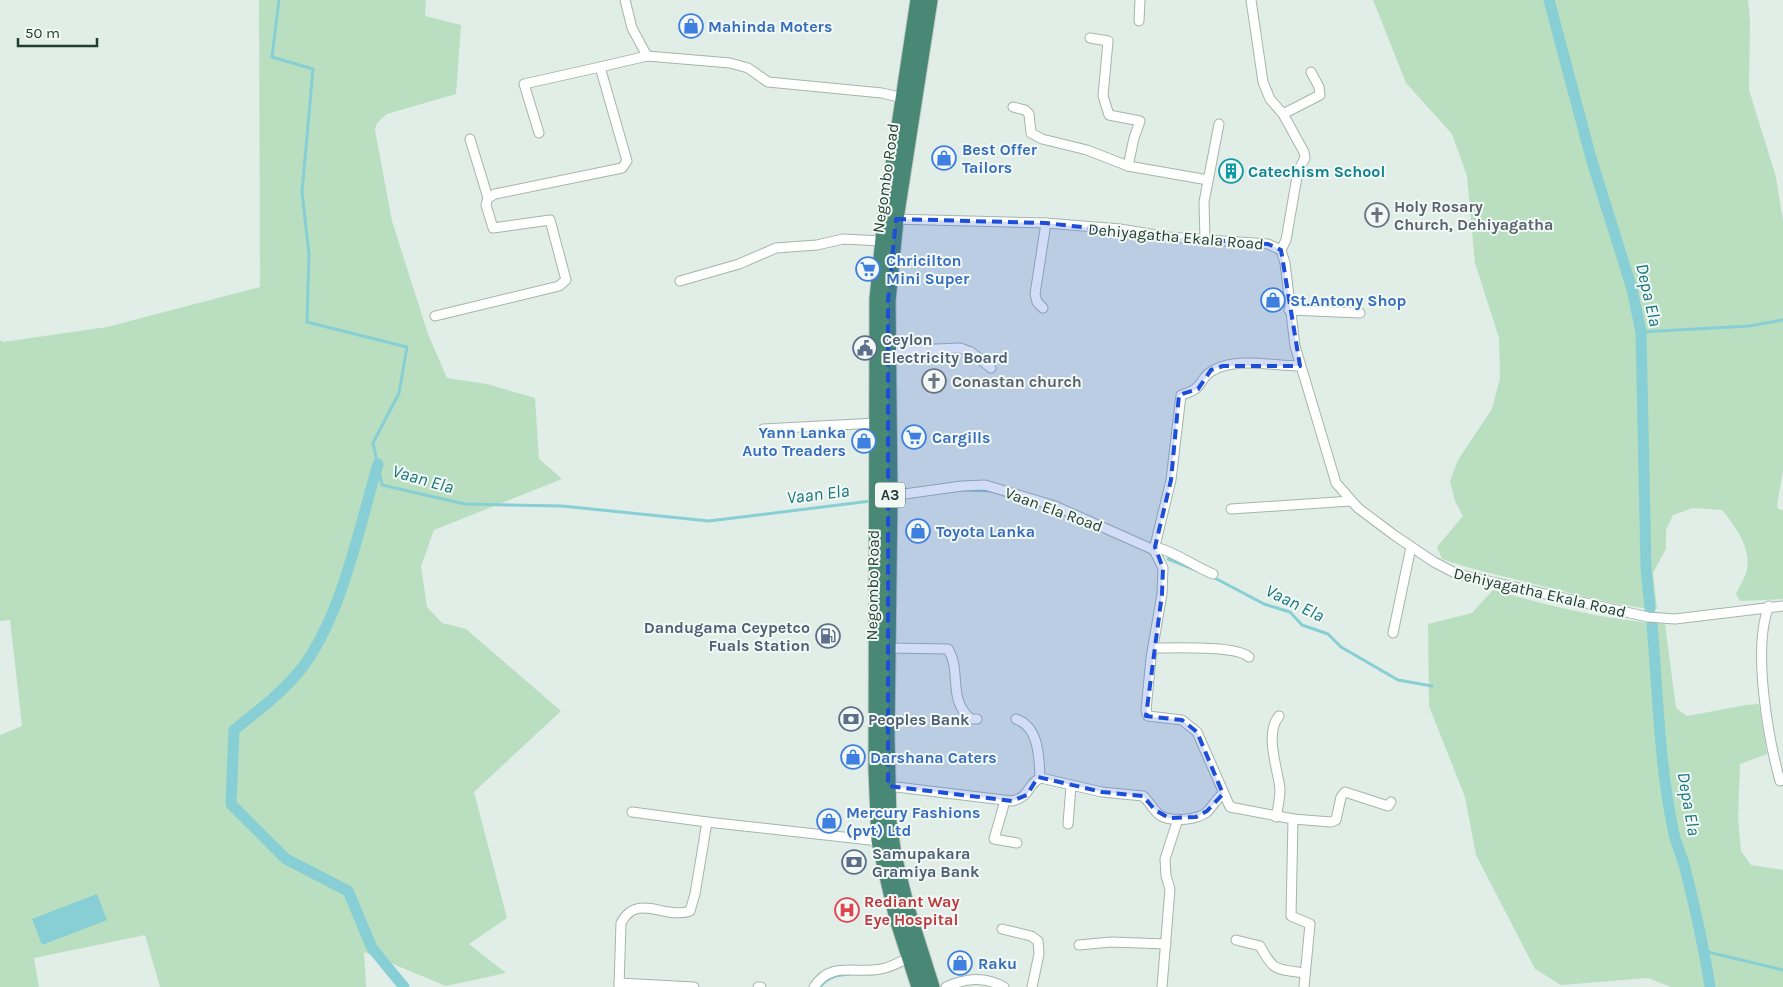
<svg xmlns="http://www.w3.org/2000/svg" width="1783" height="987" font-family="Karla,sans-serif">
<style>
.green{fill:#b9dfc0}
.water{fill:#87cfd4}
.lines{fill:none;stroke-linecap:round;stroke-linejoin:round}
.stream{stroke:#87cfd4;stroke-width:3}
.canal{stroke:#87cfd4;stroke-width:11}
.minor-casing{stroke:#a4b5ae;stroke-width:11}
.trunk-casing{stroke:#c1c9c6;stroke-width:17}
.minor{stroke:#fff;stroke-width:9}
.trunk{stroke:#488874;stroke-width:15}
.marked{fill:#1d4ed8;fill-opacity:0.2;stroke:#1d4ed8;stroke-width:4;stroke-dasharray:10 6;stroke-linejoin:round}
.labels{text-anchor:middle;stroke-width:4;stroke-linejoin:round;paint-order:stroke}
.shield{fill:#f2f9f5;stroke:#60766e;stroke-width:1}
.shield-label{font-size:15px;font-weight:bold;fill:#213e34}
.shop-label{font-size:16px;font-weight:bold;fill:#366cbe;stroke:#f2f9f5;text-anchor:start}
.culture-label{font-size:16px;font-weight:bold;fill:#0d838f;stroke:#f2f9f5;text-anchor:start}
.street-label{font-size:16px;fill:#213e34;stroke:#f2f9f5}
.worship-label{font-size:16px;font-weight:bold;fill:#5b616d;stroke:#f2f9f5;text-anchor:start}
.service-label{font-size:16px;font-weight:bold;fill:#4e5e75;stroke:#f2f9f5;text-anchor:start}
.health-label{font-size:16px;font-weight:bold;fill:#be3a42;stroke:#f2f9f5;text-anchor:start}
.water-label{font-size:18px;font-style:italic;fill:#18757d;stroke:#f2f9f5}
</style>
<rect width="100%" height="100%" fill="#e1ede7"/>
<g class="green">
<path d="M259 0H426L425 16 461 25 456 94 387 114 377 123 375 130 392 221 428 334 447 378 487 384 535 398 539 459 562 479 434 530 421 566 427 607 442 623 466 629 561 711 474 792 507 918 469 944 506 973 446 986 364 952 366 987H160L145 935 34 958 39 987H0V735L22 726 10 620 0 621V340L3 342 107 327 260 287Z"/>
<path d="M1373 0H1748L1750 20 1749 90 1776 177 1783 221V470L1777 505 1778 509 1783 510V599L1740 601 1736 594C1739 587 1746 577 1747 569 1751 547 1735 526 1722 510L1693 508 1673 515 1666 530V549L1653 573 1657 609C1622 607 1588 597 1554 589 1517 579 1479 572 1442 559L1437 547 1463 516 1455 501 1450 481 1458 460 1492 409 1500 378 1499 338 1475 263 1467 176 1452 134 1406 83Z"/>
<path d="M1493 590C1550 606 1605 620 1665 624L1676 708 1687 716 1746 705 1759 704 1767 754 1740 764 1738 818 1741 851 1751 865 1783 870V987H1671L1648 978 1561 985 1535 969 1476 855 1465 797 1429 706 1428 624 1472 613Z"/>
</g>
<path class="water" d="M97 894 107 920 42 945 32 919Z"/>
<g class="lines">
<g class="stream">
<path d="M279 0 272 57 313 69 302 192 309 254 307 322 407 347 399 393 373 443 382 485 465 504 562 506 709 521 871 501"/>
<path d="M1641 332 1749 326 1783 320"/>
<path d="M964 490 992 491"/>
<path d="M1168 559 1196 570"/>
<path d="M1211 576 1264 604 1290 612 1302 625 1328 634 1341 647 1398 680 1432 686"/>
<path d="M1704 951 1783 970"/>
<path d="M820 987C828 976 838 975 851 974"/>
</g>
<g class="canal">
<path d="M1549 0 1591 158 1632 289 1641 332 1646 568 1650 609"/>
<path d="M378 464C359 528 342 615 302 668 283 692 258 711 234 730L231 804 286 859 348 891 372 948 404 987"/>
<path d="M1652 625C1658 693 1659 762 1673 829 1675 843 1682 855 1685 868 1695 908 1704 947 1710 987"/>
</g>
<g class="minor-casing">
<g id="minor">
<path d="M625 0 632 28 647 56"/>
<path d="M1251 0 1263 82 1270 99 1283 114 1304 152 1305 158 1298 171 1286 240 1281 250"/>
<path d="M1139 21 1140 0"/>
<path d="M1090 38 1108 41 1103 96 1109 115 1140 121 1134 138 1128 166"/>
<path d="M1013 107 1025 110 1029 114 1031 133 1042 139 1087 150 1128 166 1208 180"/>
<path d="M1283 114 1320 95 1319 87 1311 72"/>
<path d="M539 133 524 84 600 67"/>
<path d="M470 139 488 198"/>
<path d="M892 219 1046 223 1120 229 1168 237 1268 244 1281 250 1285 263 1295 346 1336 483 1358 508 1394 535 1434 562 1457 574 1648 617 1675 619 1783 606"/>
<path d="M1205 240 1204 202 1219 124"/>
<path d="M680 281 739 264 776 248 817 245 843 239 882 241"/>
<path d="M1043 308 1037 302 1035 294 1046 223"/>
<path d="M1289 310 1360 313"/>
<path d="M435 316 559 286 566 280 550 220 493 228 486 205 488 198 495 194 622 168 627 161 600 67 647 56 730 63 748 68 768 82 882 93 903 98"/>
<path d="M888 351 960 348 971 352 991 368"/>
<path d="M1300 366C1273 366 1238 357 1214 370 1198 377 1207 388 1181 395L1171 480 1154 550 1163 568 1162 594 1151 658 1146 710 1148 716 1182 720 1197 732 1230 807 1293 819 1291 916 1310 924 1304 987"/>
<path d="M763 429 877 423"/>
<path d="M890 496 962 486 985 485 1055 506 1154 550"/>
<path d="M1231 509 1351 501"/>
<path d="M1155 547C1176 552 1193 566 1213 574"/>
<path d="M1769 606C1752 648 1768 737 1780 781"/>
<path d="M1393 633 1411 547"/>
<path d="M889 648 948 649C962 671 947 700 971 719H977"/>
<path d="M1153 648C1172 648 1237 645 1249 657"/>
<path d="M1016 719C1039 727 1039 756 1040 778"/>
<path d="M888 786 1012 801C1031 797 1027 783 1041 778L1102 792 1143 796C1150 802 1154 812 1161 816 1173 822 1197 820 1207 812 1213 806 1216 799 1223 794"/>
<path d="M1005 801 994 839 1017 843"/>
<path d="M632 812 707 822"/>
<path d="M1276 817C1278 808 1280 799 1280 789 1278 769 1264 734 1279 716"/>
<path d="M1293 819 1331 822 1336 820 1341 797 1345 792 1388 806 1391 802"/>
<path d="M1068 824 1071 786"/>
<path d="M1002 929 1031 936 1038 941 1039 954 1032 987"/>
<path d="M1236 940 1260 946C1274 972 1276 969 1305 973"/>
<path d="M1079 945 1111 942 1166 944"/>
<path d="M619 983 694 987"/>
<path d="M619 987 621 923C637 892 665 920 690 911L695 894 707 822 879 841"/>
<path d="M758 987H761"/>
<path d="M814 987C832 959 858 976 885 968 893 966 902 961 910 957"/>
<path d="M946 987C966 978 984 976 1004 987"/>
<path d="M1162 987 1170 889 1166 876 1165 859 1178 819"/>
</g>
</g>
<g class="trunk-casing">
<g id="trunk">
<path d="M918 0 885 218 877 299 876 770 879 841 897 919 919 987"/>
<path d="M930 0 896 219 888 301 890 496 887 738 889 822 894 855 907 908 932 987"/>
</g>
</g>
<use href="#minor" class="minor"/>
<use href="#trunk" class="trunk"/>
</g>
<path class="marked" d="M896 219 1046 223 1168 237 1268 244 1281 250 1300 366H1223L1211 370 1198 389 1179 395 1171 480 1155 547 1163 568 1162 594 1146 716 1182 720 1197 732 1223 794 1207 811 1196 817 1169 818 1155 810 1143 796 1102 792 1038 777 1027 795 1012 801 888 786V301Z"/>
<defs>
<g id="shop-ring" transform="scale(1.25)"><circle r="9.5" fill="#f2f9f5" stroke="#3f7fe0" stroke-width="1.5"/><path d="M-5-2.5h2.3a2.7 3.5 0 0 1 5.4 0H5L5.5 6h-11ZM-1.5-2.5h3a1.5 2.3 0 0 0-3 0Z" fill="#3f7fe0"/></g>
<g id="building-ring" transform="scale(1.25)"><circle r="9.5" fill="#f2f9f5" stroke="#0f9aa8" stroke-width="1.5"/><path d="M-4-6H4V6H1V3H-1V6H-4ZM-2.5-4.3h1.7v1.8h-1.7ZM.8-4.3h1.7v1.8H.8ZM-2.5-1h1.7V.8h-1.7ZM.8-1h1.7V.8H.8Z" fill="#0f9aa8"/></g>
<g id="church-ring" transform="scale(1.25)"><circle r="9.5" fill="#f2f9f5" stroke="#6b7280" stroke-width="1.5"/><path d="M-1.2-6h2.4v3.5h3.3v2.4h-3.3V6h-2.4V-.1h-3.3v-2.4h3.3Z" fill="#6b7280"/></g>
<g id="supermarket-ring" transform="scale(1.25)"><circle r="9.5" fill="#f2f9f5" stroke="#3f7fe0" stroke-width="1.5"/><path d="M-6-5.5h2.5l.6 2H6L4.5 2H-2.5L-4.4-4H-6ZM-1.5 3.2a1.3 1.3 0 1 0 .1 0ZM3 3.2a1.3 1.3 0 1 0 .1 0Z" fill="#3f7fe0"/></g>
<g id="civic-ring" transform="scale(1.25)"><circle r="9.5" fill="#f2f9f5" stroke="#5c6f8a" stroke-width="1.5"/><path d="M-.6-6.5H3V-4.5H.6V-3L4-1V1h2V6H-6V1h2V-1L-.6-3ZM-1.2 2.5V6h2.4V2.5Z" fill="#5c6f8a"/></g>
<g id="fuel-ring" transform="scale(1.25)"><circle r="9.5" fill="#f2f9f5" stroke="#5c6f8a" stroke-width="1.5"/><path d="M-5.5-6h7V0h2V4h1.3V-2.5L3-4.5l.8-.8L6-3V5H2.5V1h-1V6h-7ZM-4.2-4.7v3.2H.2V-4.7Z" fill="#5c6f8a"/></g>
<g id="bank-ring" transform="scale(1.25)"><circle r="9.5" fill="#f2f9f5" stroke="#5c6f8a" stroke-width="1.5"/><path d="M-6-4H6V4H-6ZM0-2.3a2.3 2.3 0 1 0 0 4.6a2.3 2.3 0 1 0 0-4.6Z" fill="#5c6f8a"/></g>
<g id="hospital-ring" transform="scale(1.25)"><circle r="9.5" fill="#f2f9f5" stroke="#e0444e" stroke-width="1.5"/><path d="M-5-5h3v3.5h4V-5h3V5h-3V1.5h-4V5h-3Z" fill="#e0444e"/></g>
</defs>
<g fill-rule="evenodd">
<use href="#shop-ring" x="691" y="26"/>
<use href="#shop-ring" x="944" y="158"/>
<use href="#building-ring" x="1231" y="171"/>
<use href="#church-ring" x="1377" y="215"/>
<use href="#supermarket-ring" x="868" y="269"/>
<use href="#shop-ring" x="1273" y="300"/>
<use href="#civic-ring" x="865" y="348"/>
<use href="#church-ring" x="934" y="381"/>
<use href="#supermarket-ring" x="914" y="437"/>
<use href="#shop-ring" x="864" y="441"/>
<use href="#shop-ring" x="918" y="531"/>
<use href="#fuel-ring" x="828" y="636"/>
<use href="#bank-ring" x="851" y="719"/>
<use href="#shop-ring" x="853" y="757"/>
<use href="#shop-ring" x="829" y="821"/>
<use href="#bank-ring" x="854" y="862"/>
<use href="#hospital-ring" x="847" y="910"/>
<use href="#shop-ring" x="960" y="963"/>
</g>
<g class="labels">
<rect class="shield" x="875" y="482.5" width="30" height="25" rx="4"/>
<g class="shield-label">
<text x="890" y="500">A3</text>
</g>
<g class="shop-label">
<text x="708" y="32">Mahinda Moters</text>
<text x="962" y="155">Best Offer<tspan x="962" dy="18">Tailors</tspan></text>
<text x="886" y="266">Chricilton<tspan x="886" dy="18">Mini Super</tspan></text>
<text x="1290" y="306">St.Antony Shop</text>
<text x="846" y="438" text-anchor="end">Yann Lanka<tspan x="846" dy="18">Auto Treaders</tspan></text>
<text x="932" y="443">Cargills</text>
<text x="936" y="537">Toyota Lanka</text>
<text x="870" y="763">Darshana Caters</text>
<text x="846" y="818">Mercury Fashions<tspan x="846" dy="18">(pvt) Ltd</tspan></text>
<text x="978" y="969">Raku</text>
</g>
<g class="culture-label">
<text x="1248" y="177">Catechism School</text>
</g>
<g class="street-label">
<text transform="translate(885 178) rotate(-82)" y="6">Negombo Road</text>
<text transform="translate(1176 236) rotate(5)" y="6">Dehiyagatha Ekala Road</text>
<text transform="translate(1054 509) rotate(20)" y="6">Vaan Ela Road</text>
<text transform="translate(872 585) rotate(-89)" y="6">Negombo Road</text>
<text transform="translate(1540 592) rotate(13)" y="6">Dehiyagatha Ekala Road</text>
</g>
<g class="worship-label">
<text x="1394" y="212">Holy Rosary<tspan x="1394" dy="18">Church, Dehiyagatha</tspan></text>
<text x="952" y="387">Conastan church</text>
</g>
<g class="service-label">
<text x="882" y="345">Ceylon<tspan x="882" dy="18">Electricity Board</tspan></text>
<text x="810" y="633" text-anchor="end">Dandugama Ceypetco<tspan x="810" dy="18">Fuals Station</tspan></text>
<text x="868" y="725">Peoples Bank</text>
<text x="872" y="859">Samupakara<tspan x="872" dy="18">Gramiya Bank</tspan></text>
</g>
<g class="health-label">
<text x="864" y="907">Rediant Way<tspan x="864" dy="18">Eye Hospital</tspan></text>
</g>
<g class="water-label">
<text transform="translate(1649 295) rotate(77)" y="6">Depa Ela</text>
<text transform="translate(423 479) rotate(16)" y="6">Vaan Ela</text>
<text transform="translate(818 494) rotate(-7)" y="6">Vaan Ela</text>
<text transform="translate(1295 603) rotate(26)" y="6">Vaan Ela</text>
<text transform="translate(1689 804) rotate(80)" y="6">Depa Ela</text>
</g>
</g>
<path d="M18 38v8h79v-8" fill="none" stroke="#213e34" stroke-width="2.5"/>
<text x="25" y="38" font-size="15" fill="#213e34" stroke="#f2f9f5" stroke-width="4" paint-order="stroke">50 m</text>
</svg>
